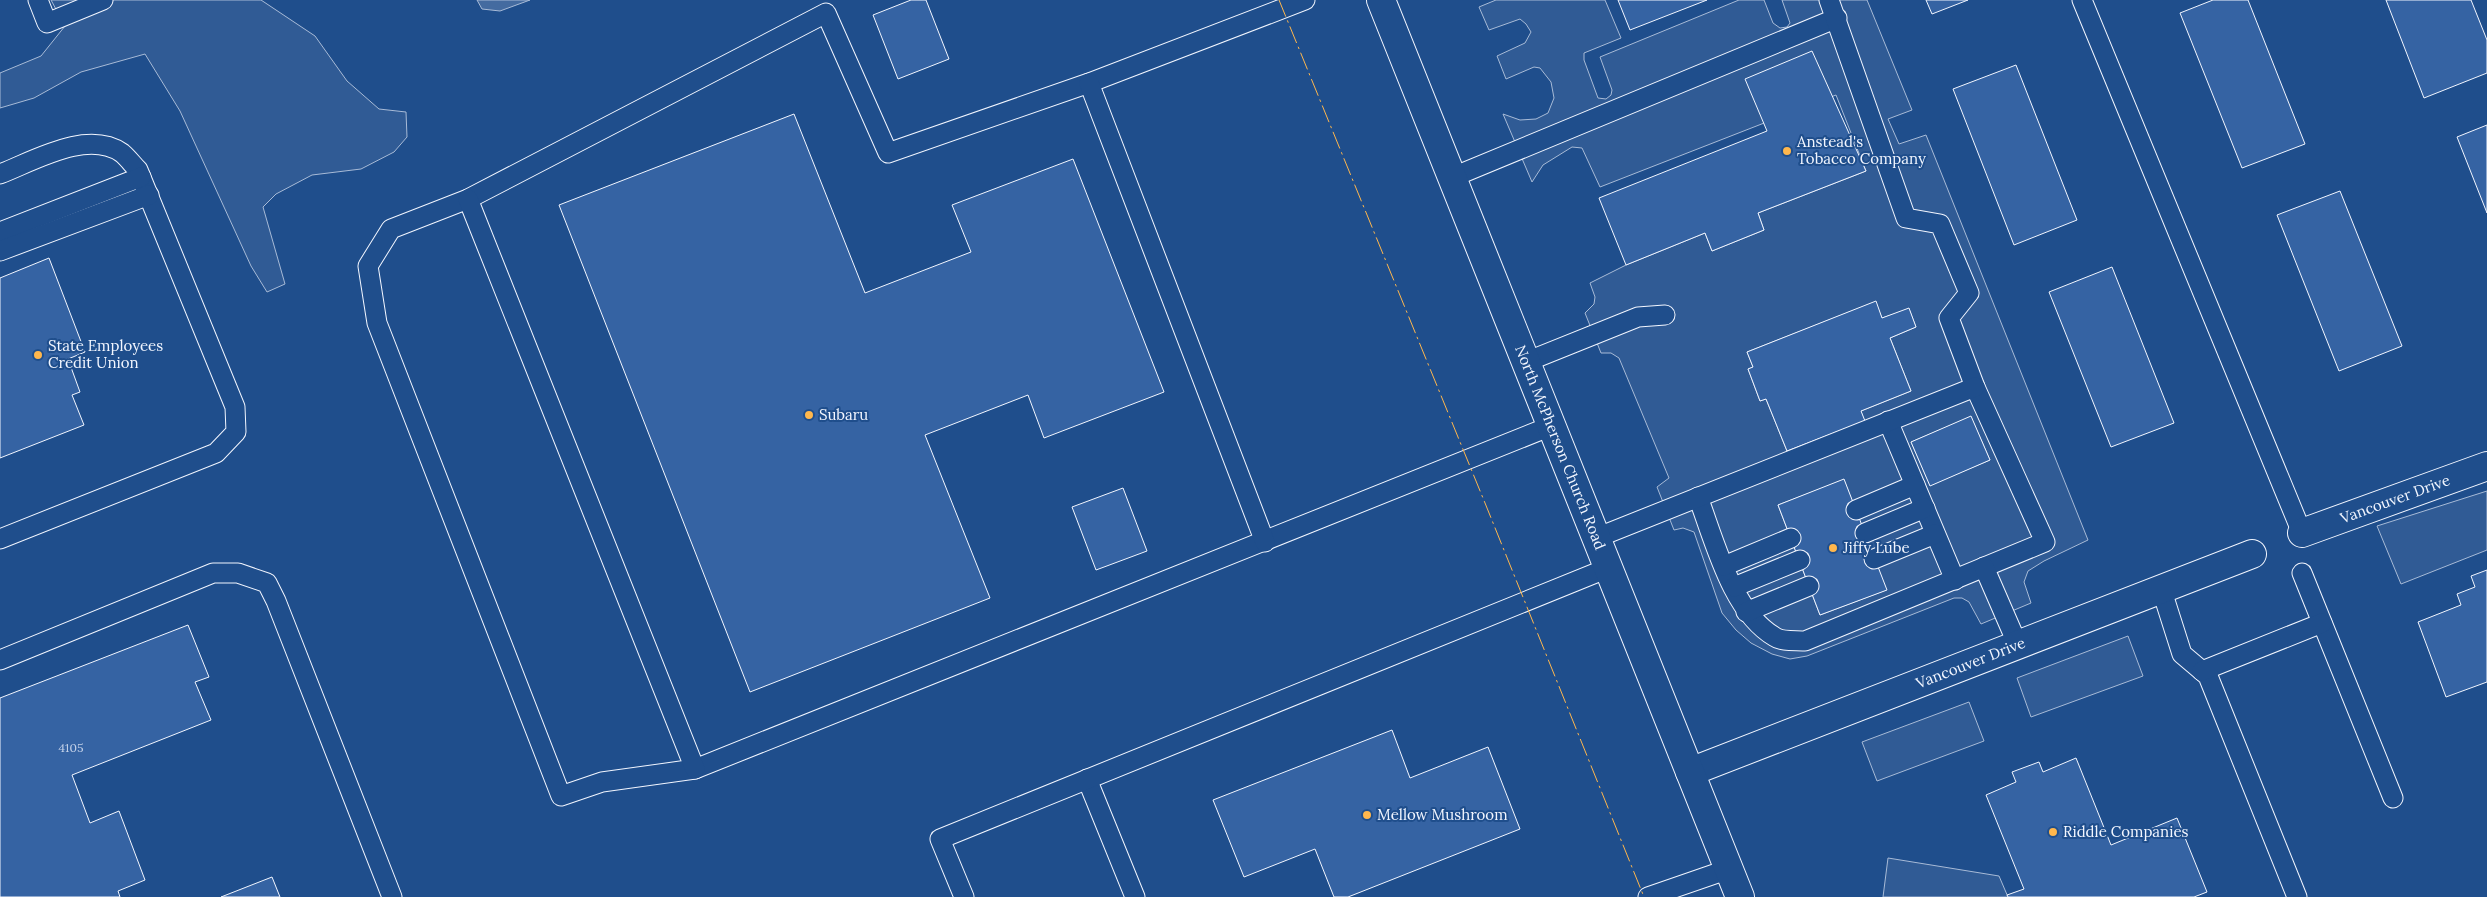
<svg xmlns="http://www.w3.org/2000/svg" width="2487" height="897" font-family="Lora,serif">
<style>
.built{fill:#305b95;stroke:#a8bbd7;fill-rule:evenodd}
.water{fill:#446ba0;stroke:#a8bbd7}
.building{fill:#3563a3;stroke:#f2f6ff}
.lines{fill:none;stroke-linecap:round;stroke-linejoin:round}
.lane-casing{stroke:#f2f6ff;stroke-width:21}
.street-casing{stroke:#f2f6ff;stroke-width:30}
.secondary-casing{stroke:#f2f6ff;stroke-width:30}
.lane{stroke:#1f4e8c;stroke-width:19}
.street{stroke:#1f4e8c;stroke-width:28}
.secondary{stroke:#1f4e8c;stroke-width:28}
.power{stroke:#ffb74d;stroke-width:1;stroke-dasharray:18 4 2.5 4;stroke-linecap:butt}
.poi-dot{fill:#ffb74d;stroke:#1f4e8c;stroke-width:2}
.labels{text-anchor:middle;stroke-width:4;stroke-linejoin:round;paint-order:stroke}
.number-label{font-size:12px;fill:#c3d1e8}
.poi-label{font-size:15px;fill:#f2f6ff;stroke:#1f4e8c;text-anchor:start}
.street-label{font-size:15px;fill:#f2f6ff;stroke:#1f4e8c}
</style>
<rect width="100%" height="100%" fill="#1f4e8c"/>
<g class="built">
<path d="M51 0H261L315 36 347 81 379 109 406 112 407 137 394 152 361 169 312 175 276 194 263 207 285 284 267 292 251 266 180 111 145 54 81 72 34 98 0 108V73L41 56 65 26Z"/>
<path d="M1496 0H1605L1621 38 1584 53V60L1598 98 1606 99 1611 95 1612 90 1600 57 1739 0H1764L1773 23 1780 28 1787 27 1790 23 1782 0H1867L1912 110 1888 119 1899 144 1926 135 2088 540 2044 561 2028 571 2024 582 2031 603 1981 624 1969 602 1962 598H1954L1807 656 1790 659 1772 654 1751 643 1736 630 1722 613 1694 532 1683 528 1674 530 1657 487 1669 478 1619 358 1611 353H1601L1585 313 1594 304 1595 297 1590 283 1626 265 1705 233 1712 251 1764 230 1758 213 1866 171 1836 95 1600 187 1582 148 1572 147 1543 165 1532 182 1503 114 1520 120 1536 119 1548 113 1554 98 1551 82 1540 68 1534 67 1506 79 1497 56 1525 43 1531 32 1526 24 1520 19 1489 30 1479 7ZM1875 302 1882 318 1909 309 1916 327 1890 338 1911 391 1861 411 1864 421 1787 451 1766 399 1760 401 1748 369 1753 367 1747 352ZM1971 417 1990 460 1930 485 1911 442ZM1844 480 1886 590 1820 615 1778 505Z"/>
<path d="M2487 491V550L2401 584 2377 526Z"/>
<path d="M2128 636 2143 676 2031 717 2017 678Z"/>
<path d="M1969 702 1984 741 1877 781 1862 742Z"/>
<path d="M1888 858 1999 876 2008 897H1883Z"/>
</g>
<path class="water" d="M477 0H530L500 11 482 9Z"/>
<g class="building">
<path d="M911 0H926L949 59 898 79 873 15Z"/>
<path d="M1618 0H1707L1630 30Z"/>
<path d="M1926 0H1968L1932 14Z"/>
<path d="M2213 0H2248L2305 144 2242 168 2180 13Z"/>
<path d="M2386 0H2471L2487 40V73L2424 98Z"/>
<path d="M1812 51 1866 171 1758 213 1764 230 1712 251 1705 233 1626 265 1599 198 1767 131 1745 79Z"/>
<path d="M2016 65 2077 220 2014 245 1953 89Z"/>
<path d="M794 114 865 293 971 252 952 205 1073 159 1164 392 1044 438 1028 395 925 435 990 598 750 692 559 205Z"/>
<path d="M2487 125V213L2457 137Z"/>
<path d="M2340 191 2402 346 2339 371 2277 215Z"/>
<path d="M49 258 85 352 68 359 80 392 72 395 84 425 0 458V278Z"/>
<path d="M2112 267 2174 423 2111 447 2049 292Z"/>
<path d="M1876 301 1882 318 1909 308 1916 327 1890 338 1911 391 1861 411 1865 421 1787 451 1766 399 1760 401 1748 369 1753 367 1747 352Z"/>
<path d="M1971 416 1990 460 1930 486 1911 442Z"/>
<path d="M1844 479 1887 590 1820 615 1778 505Z"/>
<path d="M1123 488 1147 551 1096 570 1072 507Z"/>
<path d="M2487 570V682L2446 697 2418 622 2461 605 2457 594 2475 587 2471 576Z"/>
<path d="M188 625 209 677 195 682 211 720 72 775 90 823 119 811 145 880 118 891 120 897H0V698Z"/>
<path d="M1392 730 1410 778 1488 747 1520 829 1348 897H1334L1315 849 1244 877 1213 800Z"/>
<path d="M2076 758 2111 845 2177 818 2207 892 2194 897H2008L2007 895 2024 889 1986 795 2016 782 2012 772 2039 762 2043 772Z"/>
<path d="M272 877 280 897H221Z"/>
</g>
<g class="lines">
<g class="lane-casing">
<g id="lane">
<path d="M38 0 47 23 103 0"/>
<path d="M1305 0 1089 83 888 153 826 13 468 199 391 229 368 266 377 323 561 796 602 782 695 769 1551 426"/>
<path d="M2082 0 2302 533"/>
<path d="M1089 83 1265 542"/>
<path d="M0 174C34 161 87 129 122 153 128 158 133 165 138 170L235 407 236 432 216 453 0 539"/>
<path d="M1453 177 1837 18"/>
<path d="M468 199 695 769"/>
<path d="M0 232 141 177"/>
<path d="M0 251 149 195"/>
<path d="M1526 362 1638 317 1665 315"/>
<path d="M1888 421 1955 580"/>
<path d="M1698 497C1715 542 1732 612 1775 637 1782 642 1797 640 1805 641L2045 542 1975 387 1949 318 1969 293 1940 224 1906 218 1829 0"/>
<path d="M1856 510 1915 485"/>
<path d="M1865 533 1925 508"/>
<path d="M1596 538 1975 387"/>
<path d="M1874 559 1935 534"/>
<path d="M1724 566 1791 538"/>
<path d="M1984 567 2017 643"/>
<path d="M2302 573 2393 798"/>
<path d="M1734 587 1800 560"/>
<path d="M2161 588 2182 654 2208 676 2297 897"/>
<path d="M1746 612 1809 586"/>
<path d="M0 660 213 573H238L267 583 276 601 392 897"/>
<path d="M2202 671 2322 623"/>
<path d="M1087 779 1135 897"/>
<path d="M964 897 940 839 1608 568"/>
<path d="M1648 897 1729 869"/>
</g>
</g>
<g class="street-casing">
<g id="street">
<path id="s1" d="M2302 533 2487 466"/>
<path id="s2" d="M1690 772 2252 554"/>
</g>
</g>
<g class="secondary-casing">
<g id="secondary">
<path id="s3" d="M1381 0 1740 897"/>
</g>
</g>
<use href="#lane" class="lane"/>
<use href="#street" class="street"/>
<use href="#secondary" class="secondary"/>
<path class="power" d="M1279 0 1485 503 1644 897"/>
</g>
<g class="poi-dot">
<circle cx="1787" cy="151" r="5"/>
<circle cx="38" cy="355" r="5"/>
<circle cx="809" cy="415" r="5"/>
<circle cx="1833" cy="548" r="5"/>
<circle cx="1367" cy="815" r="5"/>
<circle cx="2053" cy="832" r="5"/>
</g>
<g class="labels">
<g class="number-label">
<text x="71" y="752">4105</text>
</g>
<g class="poi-label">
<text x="1797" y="147">Anstead's<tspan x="1797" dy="17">Tobacco Company</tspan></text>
<text x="48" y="351">State Employees<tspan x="48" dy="17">Credit Union</tspan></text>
<text x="819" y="420">Subaru</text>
<text x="1843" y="553">Jiffy Lube</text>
<text x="1377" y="820">Mellow Mushroom</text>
<text x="2063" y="837">Riddle Companies</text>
</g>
<g class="street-label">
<text dy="5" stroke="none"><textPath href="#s3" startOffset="482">North McPherson Church Road</textPath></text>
<text dy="5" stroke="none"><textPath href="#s1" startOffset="99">Vancouver Drive</textPath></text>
<text dy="5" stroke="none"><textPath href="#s2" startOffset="301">Vancouver Drive</textPath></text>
</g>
</g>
</svg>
